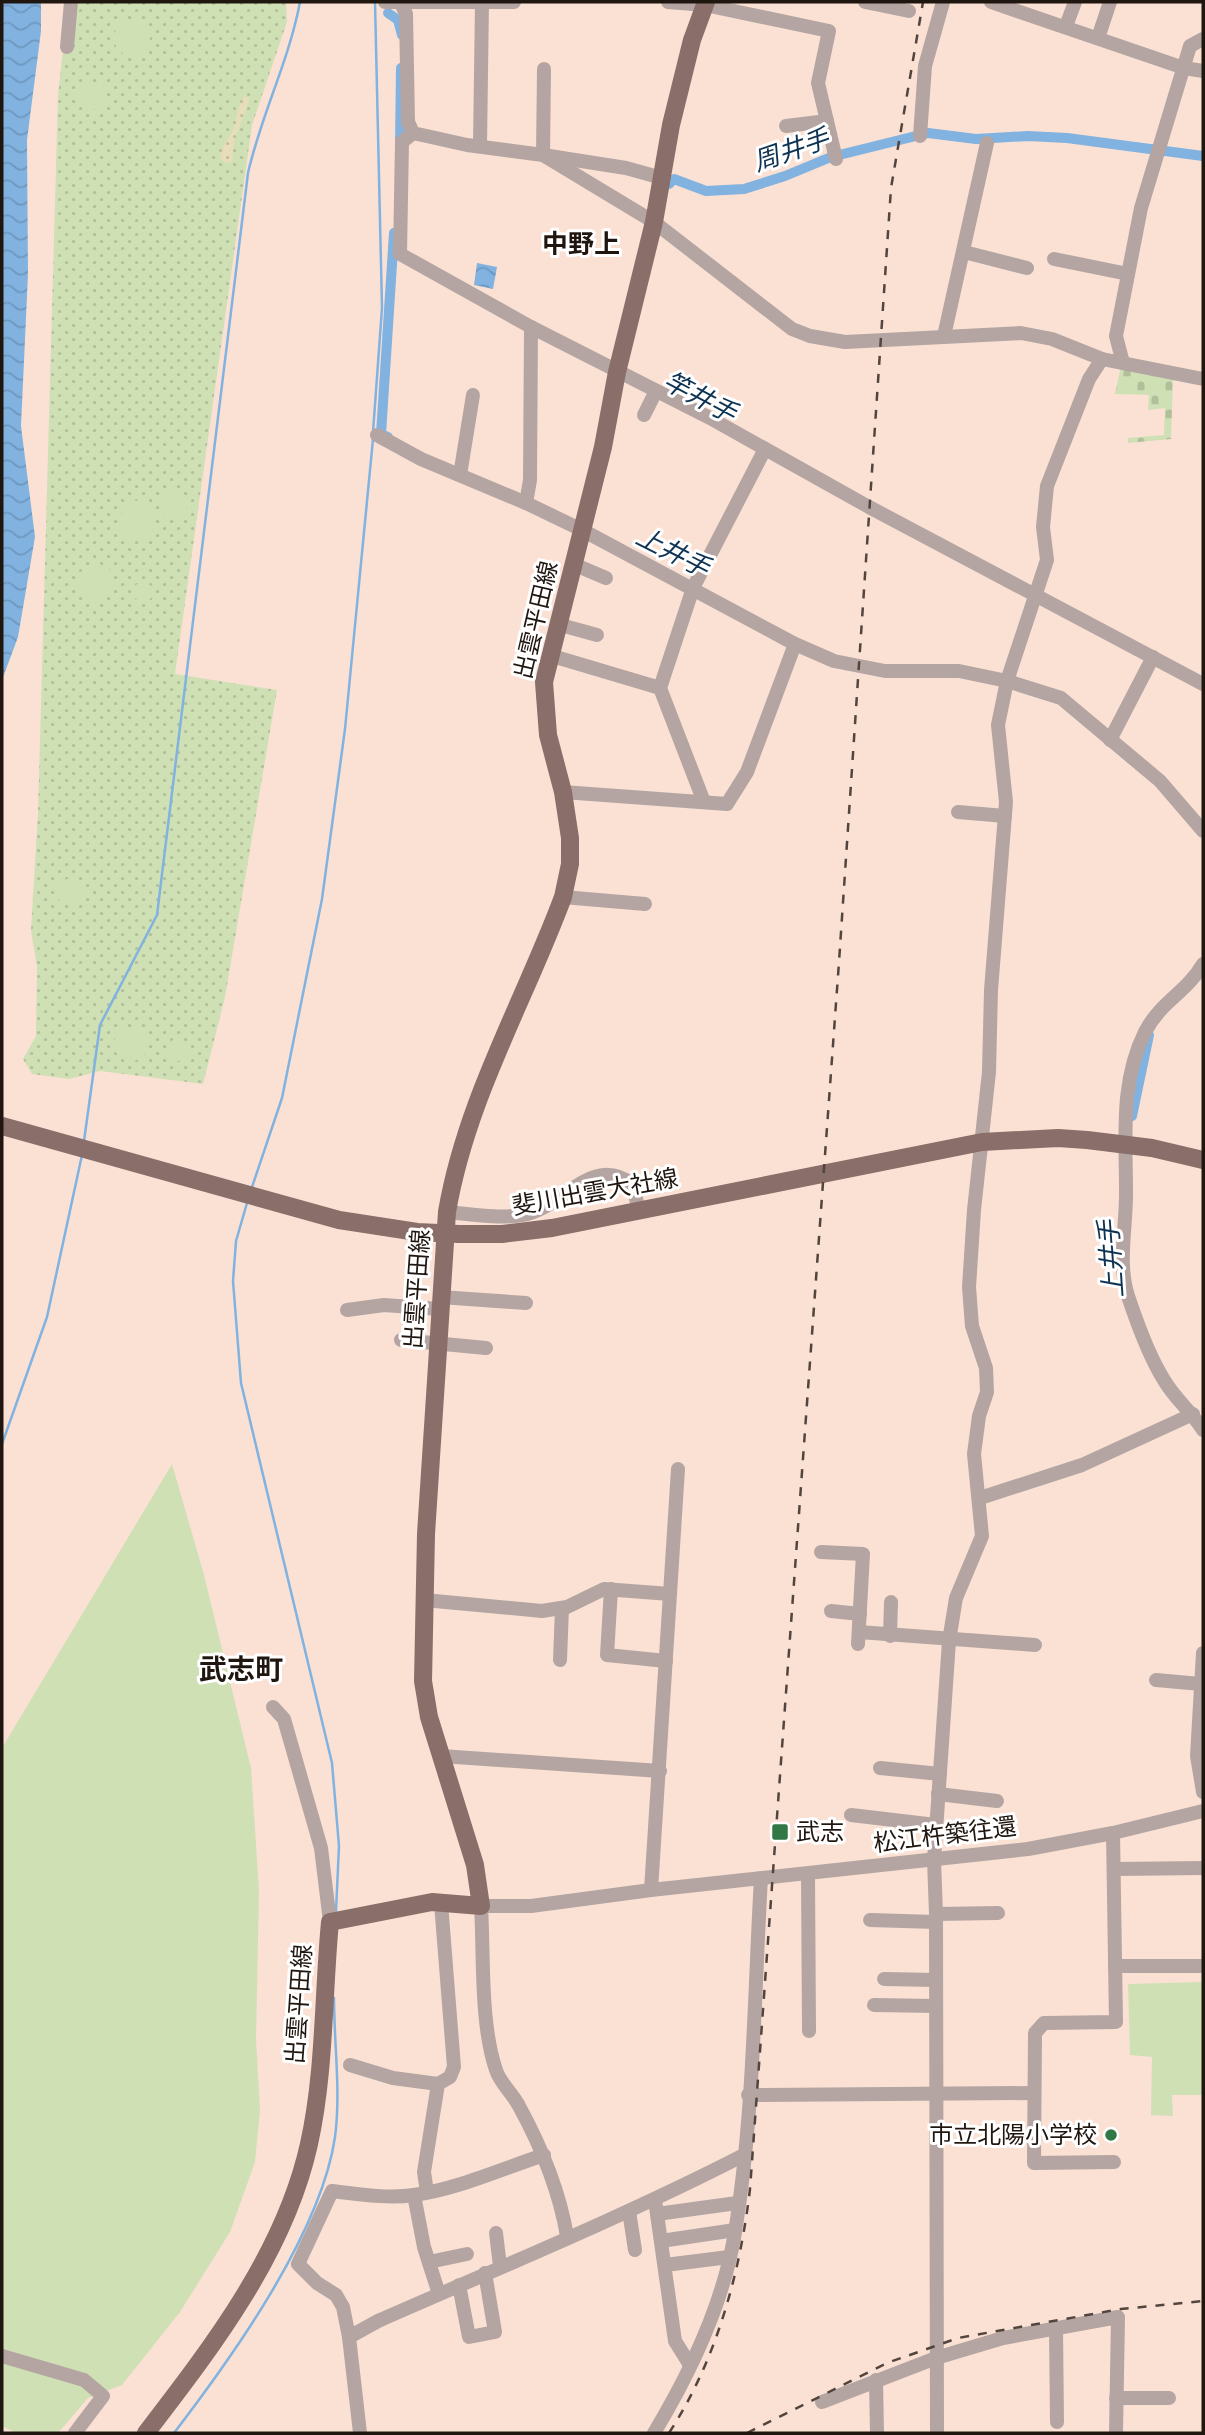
<svg xmlns="http://www.w3.org/2000/svg" width="1205" height="2435" font-family="'Golos Text','Noto Sans JP',sans-serif">
<style>
.grass{fill:url(#grass-dots)}
.sand{fill:url(#sand-dots)}
.cemetery{fill:url(#cemetery-stones)}
.park{fill:#cfe0b5}
.water{fill:url(#water-waves)}
.lines{fill:none;stroke-linecap:round;stroke-linejoin:round}
.stream{stroke:#81b2e0;stroke-width:2.5}
.canal{stroke:#81b2e0;stroke-width:10}
.minor{stroke:#b4a5a2;stroke-width:14}
.major{stroke:#896e69;stroke-width:18}
.rail{stroke:#53453e;stroke-width:2.5;stroke-dasharray:9 9;stroke-linecap:butt}
.major-bridge{stroke:#896e69;stroke-width:18}
.poi-dot{fill:#317845;stroke:#fff;stroke-width:2.5}
.labels{text-anchor:middle;stroke-width:6;stroke-linejoin:round;paint-order:stroke}
.street-label{font-size:24px;fill:#201610;stroke:#fff}
.poi-label{font-size:24px;fill:#201610;stroke:#fff;text-anchor:start}
.water-label{font-size:26px;font-style:italic;fill:#0e3352;stroke:#fff}
.neighbourhood-label{font-size:26px;font-weight:bold;fill:#201610;stroke:#fff}
.quarter-label{font-size:28px;font-weight:bold;fill:#201610;stroke:#fff}
</style>
<defs>
<pattern id="grass-dots" width="8" height="8" patternUnits="userSpaceOnUse" patternTransform="scale(1.75)"><rect width="8" height="8" fill="#cfe0b5"/><path d="M2 2h.1M6 6h.1" fill="none" stroke="#b1bf9b" stroke-width="1.8" stroke-linecap="round"/></pattern>
<pattern id="sand-dots" width="8" height="8" patternUnits="userSpaceOnUse" patternTransform="scale(1.75)"><rect width="8" height="8" fill="#e7ddb8"/><path d="M2 2h.1M6 6h.1" fill="none" stroke="#c6bd9d" stroke-width="1.8" stroke-linecap="round"/></pattern>
<pattern id="cemetery-stones" width="16" height="16" patternUnits="userSpaceOnUse" patternTransform="scale(1.75)"><rect width="16" height="16" fill="#cfe0b5"/><path d="M2 7V4a2 2 0 0 1 4 0v3zM10 15v-3a2 2 0 0 1 4 0v3z" fill="#b1bf9b"/></pattern>
<pattern id="water-waves" width="16" height="10" patternUnits="userSpaceOnUse" patternTransform="scale(1.75)"><rect width="16" height="10" fill="#81b2e0"/><path d="M0 5q4-4 8 0t8 0" fill="none" stroke="#6f98bf"/></pattern>
</defs>
<rect width="100%" height="100%" fill="#fae1d4"/>
<path class="grass" d="M68 2H286L287 22 252 125 175 674 277 690 225 997 203 1084 100 1071 69 1079 32 1074 23 1059 36 1036 37 967 31 930 38 814 58 96Z"/>
<path class="sand" d="M244 96 249 98 248 103 234 141 232 163 225 162 220 157C221 145 229 140 233 130 237 118 237 108 244 96Z"/>
<path class="cemetery" d="M1121 366 1173 378 1171 439 1128 443V438L1164 435 1165 408 1148 410 1149 395 1115 394Z"/>
<g class="park">
<circle cx="132" cy="38" r="18"/>
<circle cx="92" cy="96" r="14"/>
<circle cx="173" cy="505" r="14"/>
<path d="M146 498 156 509 151 537 131 542 122 537 120 516 131 502Z"/>
<circle cx="96" cy="582" r="18"/>
<circle cx="143" cy="592" r="10"/>
<circle cx="69" cy="892" r="13"/>
<circle cx="131" cy="1044" r="17"/>
<circle cx="178" cy="1050" r="11"/>
<path d="M172 1464 204 1575 251 1768 259 1891 256 2039 260 2110 255 2162 230 2232 180 2312 122 2385 88 2398 58 2433H16L2 2426V1748Z"/>
<path d="M1203 1982V2095H1172L1173 2116 1151 2115 1152 2057 1130 2055 1128 1984Z"/>
</g>
<g class="water">
<path d="M2 2H41V31L27 140 28 274 21 426 35 537 18 637 2 680Z"/>
<path d="M477 263 497 267 493 289 474 285Z"/>
</g>
<g class="lines">
<g class="stream">
<path d="M373 432 382 308 375 2"/>
<path d="M84 1141 100 1025 157 915 248 173C261 115 289 61 300 2"/>
<path d="M251 1190 282 1098 322 899 345 729 373 439"/>
<path d="M247 1203 236 1241 233 1281 241 1383 332 1763 339 1846 336 1911"/>
<path d="M2 1444 47 1317 82 1155"/>
<path d="M174 2433C233 2356 321 2233 335 2137 341 2092 334 2044 334 1998"/>
</g>
<g class="canal">
<path d="M388 13 398 20 402 35"/>
<path d="M400 146 401 68"/>
<path d="M660 182 669 184 674 179 706 191 744 189 785 176 831 157 928 133 976 139 1028 136 1067 138 1203 156"/>
<path d="M388 437 381 434 394 233"/>
<path d="M1132 1116 1149 1035"/>
</g>
<g class="minor">
<path d="M385 2H514"/>
<path d="M668 2 705 5 829 31 818 83 836 159"/>
<path d="M865 2 909 11"/>
<path d="M991 2 1184 68 1203 71"/>
<path d="M401 3 406 14 408 122 413 133 467 145 543 155 654 222 792 329 810 336 845 342 1021 333 1052 339 1102 359 1203 379"/>
<path d="M1066 26 1075 2"/>
<path d="M1098 38 1110 2"/>
<path d="M67 47 71 2"/>
<path d="M544 69 543 155 626 168 662 178"/>
<path d="M786 126 827 121"/>
<path d="M413 133 402 142 400 254 531 327 710 418 869 507 1203 684"/>
<path d="M920 136 925 66 943 2"/>
<path d="M480 145 482 2"/>
<path d="M964 252 1027 268"/>
<path d="M1054 259 1128 274"/>
<path d="M944 336 987 143"/>
<path d="M1123 363 1116 336 1141 208 1190 46 1203 39"/>
<path d="M644 415 656 391"/>
<path d="M377 435 421 459 526 503 584 531 795 644 834 661 885 671H959L1007 681 1061 698 1160 781 1203 831"/>
<path d="M460 475 473 395"/>
<path d="M526 503 530 480 531 327"/>
<path d="M573 564 606 578"/>
<path d="M557 624 597 635"/>
<path d="M549 655 660 688 704 802"/>
<path d="M660 688 693 588 765 449"/>
<path d="M1110 740 1153 657"/>
<path d="M563 792 727 804 747 772 795 644"/>
<path d="M958 812 1005 816"/>
<path d="M563 897 645 904"/>
<path d="M1203 964C1186 993 1161 1001 1145 1032 1120 1082 1126 1136 1126 1189 1127 1224 1117 1262 1128 1296 1136 1320 1150 1358 1164 1380 1174 1398 1192 1412 1203 1430"/>
<path d="M447 1212C471 1214 498 1219 522 1215 563 1209 591 1153 632 1184L639 1210"/>
<path d="M440 1297 526 1303"/>
<path d="M347 1310 384 1305 440 1309"/>
<path d="M401 1340 486 1348"/>
<path d="M980 1498 1082 1465 1193 1414"/>
<path d="M821 1552 863 1554 858 1644"/>
<path d="M611 1589 607 1655 666 1661"/>
<path d="M424 1600 542 1611 567 1607 604 1589 670 1594"/>
<path d="M831 1611 860 1614"/>
<path d="M859 1632 1035 1645"/>
<path d="M890 1636 891 1602"/>
<path d="M1203 1653 1197 1756 1203 1792"/>
<path d="M560 1660 562 1608"/>
<path d="M1156 1680 1201 1684"/>
<path d="M273 1707 284 1719 321 1848 330 1922"/>
<path d="M441 1756 660 1771"/>
<path d="M880 1768 940 1774"/>
<path d="M938 1794 997 1801"/>
<path d="M851 1815 936 1825"/>
<path d="M1113 1833 1116 2022 1044 2023 1035 2033 1034 2163 1114 2162"/>
<path d="M1114 1869 1203 1868"/>
<path d="M808 1875 809 2031"/>
<path d="M651 1890 678 1469"/>
<path d="M936 1914 998 1913"/>
<path d="M870 1920 936 1922"/>
<path d="M1115 1966H1203"/>
<path d="M884 1979 936 1980"/>
<path d="M874 2005 936 2006"/>
<path d="M350 2065 393 2078 438 2084"/>
<path d="M748 2095 1034 2093"/>
<path d="M427 2192 424 2172 438 2084 450 2077 454 2067 441 1903"/>
<path d="M414 2195 424 2247 439 2294"/>
<path d="M655 2200 675 2341 690 2365"/>
<path d="M629 2211 635 2250"/>
<path d="M657 2214 737 2203"/>
<path d="M496 2233 500 2266"/>
<path d="M567 2236C559 2189 542 2148 519 2106 513 2094 500 2083 496 2070 480 2023 484 1956 481 1906H531L651 1890 1028 1849 1113 1833 1203 1811"/>
<path d="M661 2241 735 2230"/>
<path d="M429 2262 467 2254"/>
<path d="M665 2265 729 2257"/>
<path d="M459 2285 469 2337 495 2332 485 2273"/>
<path d="M1056 2328 1057 2422"/>
<path d="M349 2337 343 2307 336 2295 317 2283 298 2264 332 2191C359 2194 387 2199 414 2195 458 2189 501 2169 544 2155"/>
<path d="M2 2356 84 2380 103 2396 75 2433"/>
<path d="M876 2380 877 2433"/>
<path d="M1116 2398H1169"/>
<path d="M822 2402 936 2358 1003 2338 1118 2317 1116 2433"/>
<path d="M360 2433 349 2337 378 2321C501 2267 625 2216 744 2155"/>
<path d="M654 2433C689 2375 722 2306 734 2238 754 2120 754 1997 761 1878"/>
<path d="M937 2433 936 1914 934 1860 949 1641 956 1598 982 1536 974 1454 979 1416 987 1392 986 1368 972 1326 969 1287 974 1210 989 1072 991 990 1006 802 998 725 1007 681 1047 560 1043 527 1047 486 1089 379 1102 359"/>
</g>
<g class="major">
<path d="M459 1234H502L552 1228 982 1142 1058 1138 1087 1140 1152 1148 1203 1160"/>
<path d="M146 2433C212 2347 285 2253 309 2144 325 2072 323 1996 330 1922L432 1902 481 1906 475 1865 429 1717 423 1681 426 1534 447 1212C466 1100 524 1002 563 897L570 864V838L563 792 548 735 544 682 603 447 617 372 654 222 671 125 692 40 706 2"/>
</g>
<g class="rail">
<path d="M669 2433C716 2361 740 2274 750 2189L839 962 891 188 923 2"/>
<path d="M747 2433 887 2363 958 2338 1121 2309 1203 2301"/>
</g>
<path class="major-bridge" d="M2 1126 339 1220 417 1232 459 1234"/>
</g>
<g class="poi-dot">
<rect x="771" y="1823" width="18" height="18" rx="3.5"/>
<circle cx="1111" cy="2135" r="7"/>
</g>
<g class="labels">
<g class="street-label">
<text transform="translate(536 620) rotate(-77)" y="8">出雲平田線</text>
<text transform="translate(595 1192) rotate(-10)" y="8">斐川出雲大社線</text>
<text transform="translate(417 1289) rotate(-86)" y="8">出雲平田線</text>
<text transform="translate(945 1835) rotate(-7)" y="8">松江杵築往還</text>
<text transform="translate(299 2004) rotate(-86)" y="8">出雲平田線</text>
</g>
<g class="poi-label">
<text x="796" y="1840">武志</text>
<text x="1097" y="2143" text-anchor="end">市立北陽小学校</text>
</g>
<g class="water-label">
<text transform="translate(791 150) rotate(-19)" y="9">周井手</text>
<text transform="translate(700 397) rotate(28)" y="9">竿井手</text>
<text transform="translate(673 552) rotate(27)" y="9">上井手</text>
<text transform="translate(1111 1259) rotate(-94)" y="9">上井手</text>
</g>
<g class="neighbourhood-label">
<text x="581" y="253">中野上</text>
</g>
<g class="quarter-label">
<text x="241" y="1679">武志町</text>
</g>
</g>
<rect width="1205" height="2435" fill="none" stroke="#201610" stroke-width="7"/>
</svg>
